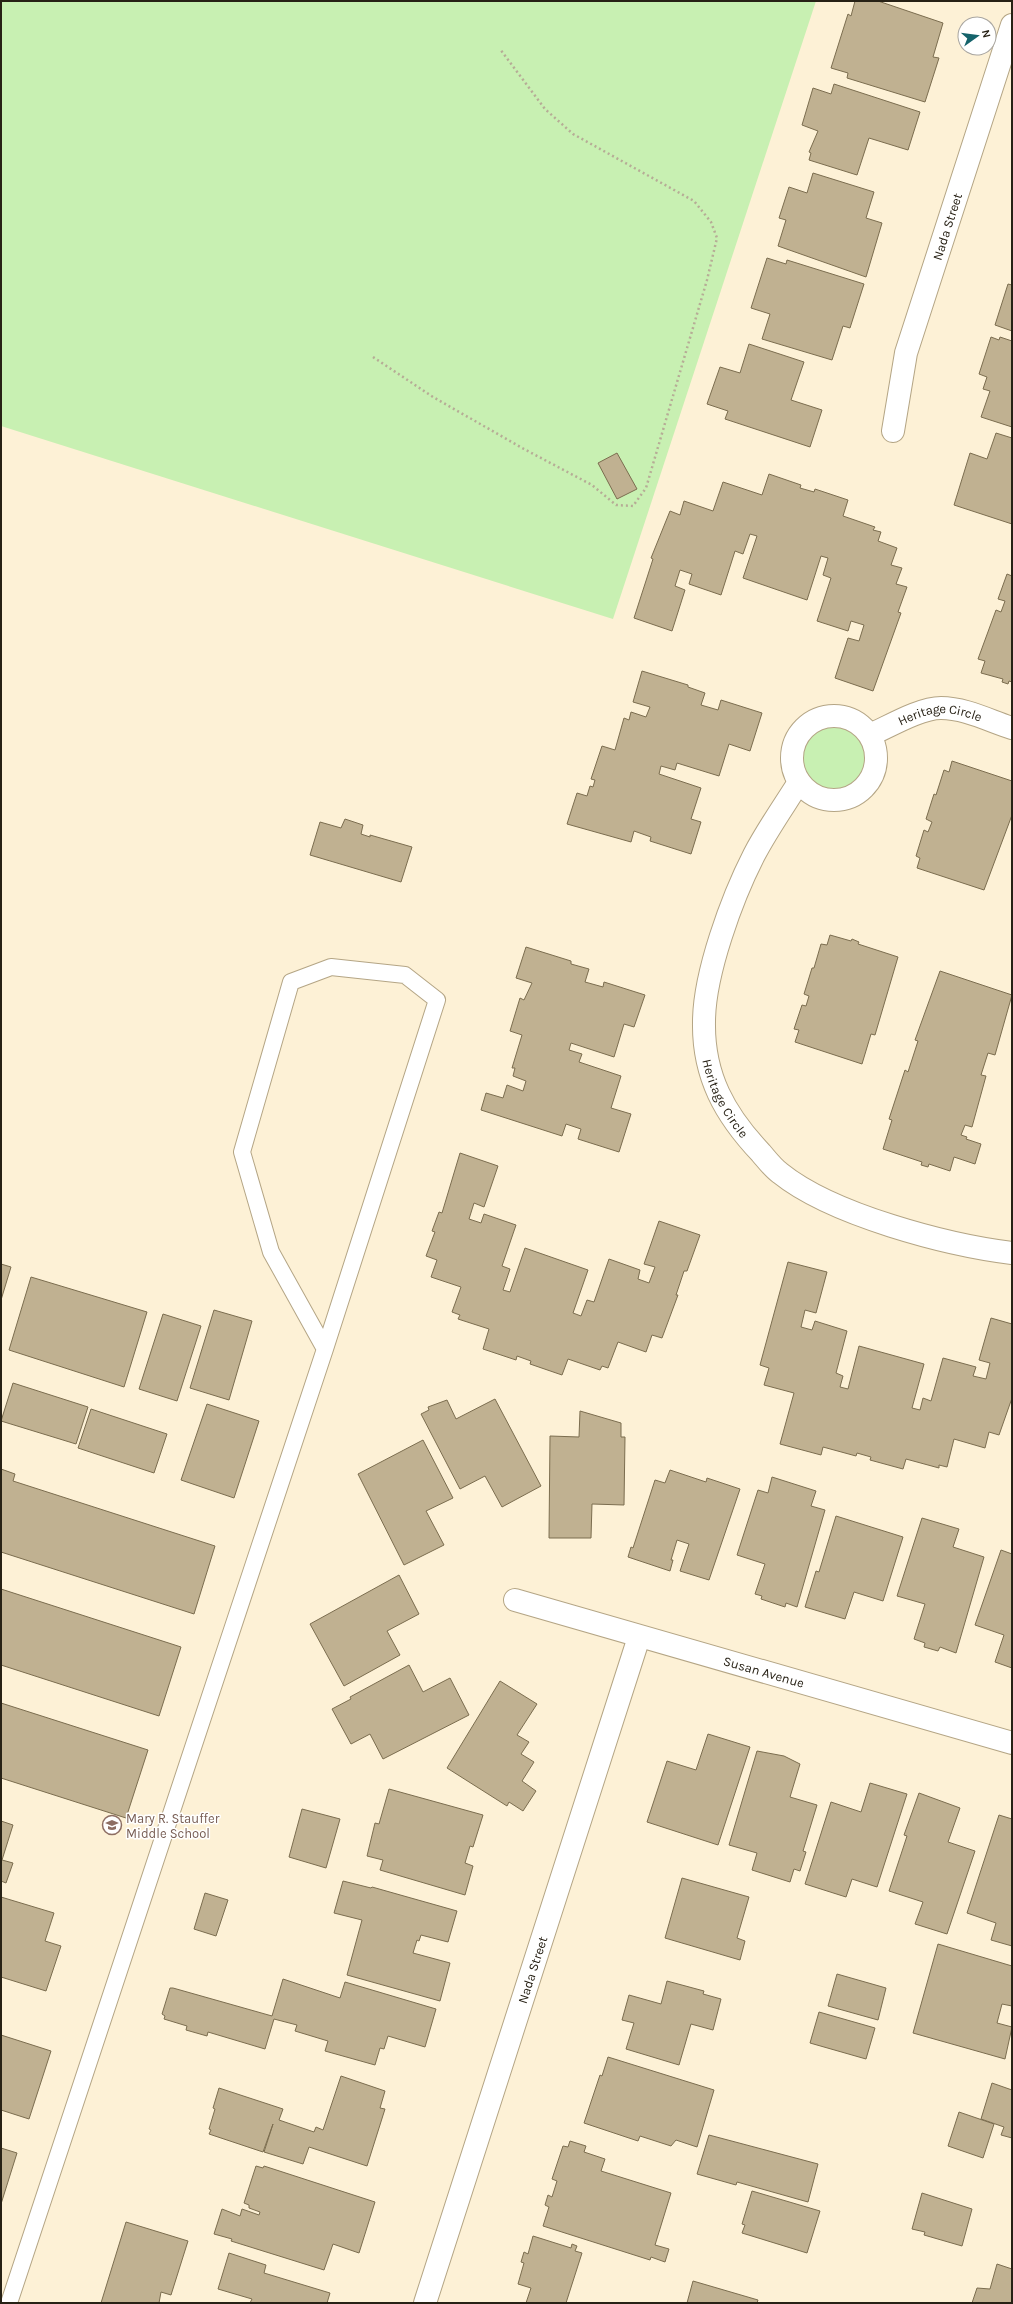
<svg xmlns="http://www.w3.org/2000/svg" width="1013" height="2304" font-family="Karla,sans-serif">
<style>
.green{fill:#c8f0b2}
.building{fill:#c0b191;stroke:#7b6d4f}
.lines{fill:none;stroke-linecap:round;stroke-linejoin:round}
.lane-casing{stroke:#b4a585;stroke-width:18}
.street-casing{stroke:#b4a585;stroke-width:24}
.path{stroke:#b6ac96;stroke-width:2.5;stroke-dasharray:2 3;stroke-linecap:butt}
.lane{stroke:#fff;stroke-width:16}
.street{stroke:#fff;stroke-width:22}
.labels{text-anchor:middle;stroke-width:3;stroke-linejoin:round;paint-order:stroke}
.street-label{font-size:13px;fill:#272115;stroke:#fff}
.education-label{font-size:13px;fill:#785e54;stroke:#fff;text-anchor:start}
</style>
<rect width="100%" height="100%" fill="#fdf1d6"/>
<g class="green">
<path d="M1 1H816L613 619 1 426Z"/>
<circle cx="835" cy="758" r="33"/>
</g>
<g class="building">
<path d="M855 1H878L943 23 933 57 939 58 925 102 847 78 848 73 831 68 848 14 851 16Z"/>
<path d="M834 84 920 112 908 150 869 138 857 175 809 160 811 153 809 152 818 131 802 125 813 88 831 94Z"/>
<path d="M813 173 874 192 866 218 882 223 866 277 778 246 786 220 779 218 789 187 807 193Z"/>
<path d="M767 258 786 264 787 260 864 284 850 328 843 326 832 360 762 339 770 314 751 308Z"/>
<path d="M1008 284 1012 285V331L995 325Z"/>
<path d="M991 337 999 340 1000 337 1012 341V427L981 417 990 391 983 389 987 377 979 374Z"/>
<path d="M749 344 804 362 791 400 822 410 810 447 725 419 728 411 707 404 720 367 740 373Z"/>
<path d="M996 433 1012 438V524L954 505 970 453 987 459Z"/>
<path d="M617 453 637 489 617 499 598 463Z"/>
<path d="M769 474 801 485 800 488 814 492 815 489 848 500 843 516 875 527 873 530 881 532 878 541 897 548 891 565 902 568 896 584 907 587 898 612 901 613 873 691 835 678 848 638 859 641 864 625 851 621 848 631 817 621 831 578 823 575 828 558 821 556 807 600 743 578 757 536 750 534 743 554 735 551 721 595 689 584 692 574 680 570 675 586 685 590 672 631 634 618 653 559 651 558 670 511 680 515 684 501 713 511 723 482 762 495Z"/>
<path d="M1007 574 1012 576V682L1009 681 1008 684 1002 682 1003 679 981 673 985 661 978 659 996 610 1001 612 1005 601 998 599Z"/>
<path d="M642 671 688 685V687L705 693 701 705 718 710 721 700 762 713 750 751 729 744 719 776 677 763 675 770 661 766 659 774 701 788 691 819 701 822 691 854 650 841 651 837 634 831 631 842 567 824 577 793 587 796 590 786 593 787 595 780 591 779 602 746 615 750 624 718 629 720 631 712 646 717 650 707 633 702Z"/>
<path d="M952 761 1012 781V815L984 890 917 868 920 858 916 856 924 830 928 832 932 822 926 819 934 794 936 795 944 770 949 772Z"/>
<path d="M345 819 363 825 361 834 370 837V835L412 847 401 882 310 855 320 822 341 828Z"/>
<path d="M830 935 851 941 852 939 859 942 858 944 898 957 875 1035 871 1034 862 1064 795 1042 799 1030 794 1029 802 1005 806 1006 809 996 804 994 812 968H814L821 944 827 945Z"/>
<path d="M526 947 571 961V964L589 969 585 982 603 987 604 982 645 995 634 1027 624 1024 614 1057 571 1043 569 1050 582 1054 579 1062 621 1076 611 1108 631 1114 619 1152 578 1139 581 1129 566 1124 562 1136 481 1110 486 1093 503 1098 507 1085 523 1091 526 1081 513 1076 515 1068H512L522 1035 510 1031 520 998 524 1000 532 983 516 978Z"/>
<path d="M940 971 1012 995 995 1055 988 1053 981 1075 986 1076 972 1127 965 1125 961 1135 967 1137 966 1139 981 1144 975 1164 954 1157 950 1171 929 1164 928 1167 921 1165 922 1162 883 1149 892 1120 889 1119 905 1070 908 1072 918 1041 915 1040Z"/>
<path d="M460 1153 498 1166 484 1207 474 1203 469 1219 481 1223 484 1214 516 1225 502 1266 510 1269 503 1290 510 1292 525 1248 588 1270 573 1313 581 1316 587 1300 594 1302 609 1259 640 1270 638 1279 649 1283 655 1267 644 1264 659 1221 700 1235 687 1271H684L676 1295H678L662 1338 652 1335 646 1352 618 1342 608 1368 602 1366 600 1370 568 1359 562 1375 530 1364 531 1361 517 1356 516 1360 483 1349 489 1329 458 1319 460 1315 452 1312 461 1287 431 1277 437 1260 426 1256 435 1232 432 1231 439 1212 442 1213Z"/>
<path d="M788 1262 827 1272 816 1313 805 1310 801 1327 812 1330 815 1321 847 1331 836 1373 843 1376 840 1387 848 1389 859 1346 924 1364 912 1408 920 1410 923 1398 931 1401 943 1358 976 1367 973 1376 986 1379 990 1363 979 1360 991 1318 1012 1324V1398L999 1435 989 1432 985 1448 954 1439 947 1467 939 1465V1468L906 1459 903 1469 870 1460 871 1457 857 1453 856 1456 823 1447 821 1455 780 1444 794 1393 764 1385 769 1368 760 1365Z"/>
<path d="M1 1264 11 1267 1 1300Z"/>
<path d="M31 1277 147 1312 124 1387 9 1350Z"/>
<path d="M214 1310 252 1321 229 1400 190 1388Z"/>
<path d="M163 1314 201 1326 177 1401 139 1389Z"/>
<path d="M13 1383 88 1407 76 1444 1 1421Z"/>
<path d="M495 1399 541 1486 502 1507 485 1476 460 1489 421 1414 429 1410 428 1407 447 1400 456 1419Z"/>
<path d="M207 1404 259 1421 234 1498 181 1480Z"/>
<path d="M91 1409 167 1434 154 1473 78 1448Z"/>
<path d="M580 1411 621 1423V1437H625L624 1505 592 1504 591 1538H549L550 1436 579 1437Z"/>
<path d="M423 1440 453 1498 426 1511 444 1545 404 1565 358 1474Z"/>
<path d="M1 1469 15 1474 13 1481 215 1546 194 1614 1 1552Z"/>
<path d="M670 1470 706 1482 707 1478 740 1489 709 1580 680 1571 689 1544 677 1540 671 1560H673L670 1571 628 1557 631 1547 633 1548 655 1480 665 1483Z"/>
<path d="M772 1477 816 1491 811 1506 825 1510 797 1607 786 1603 785 1607 761 1599 762 1596 755 1594 765 1564 737 1555 758 1490 768 1493Z"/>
<path d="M836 1516 903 1537 883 1601 854 1592 845 1619 805 1607 816 1571 819 1572Z"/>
<path d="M922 1518 959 1529 953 1547 984 1557 956 1653 940 1647 938 1651 924 1647 925 1643 914 1639 925 1604 897 1596Z"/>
<path d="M1001 1550 1012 1554V1668L995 1662 1004 1635 975 1625Z"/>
<path d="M399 1575 419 1614 387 1631 400 1655 344 1686 310 1624Z"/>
<path d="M1 1589 181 1647 159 1716 1 1665Z"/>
<path d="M409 1665 423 1692 450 1678 469 1715 383 1759 370 1734 351 1744 332 1709 351 1699 350 1697Z"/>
<path d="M500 1681 537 1704 517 1735 529 1742 521 1754 534 1762 522 1781 536 1791 523 1811 509 1802 507 1806 447 1768Z"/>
<path d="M1 1703 148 1750 126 1818 1 1778Z"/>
<path d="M708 1734 750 1747 718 1845 647 1822 667 1761 696 1770Z"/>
<path d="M757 1751 784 1756 800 1764 790 1797 817 1805 803 1851 806 1852 800 1871 794 1869 790 1882 752 1870 757 1853 729 1845Z"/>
<path d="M870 1783 907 1794 877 1887 852 1879 846 1897 805 1884 831 1802 861 1812Z"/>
<path d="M389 1789 483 1815 473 1847 470 1846 465 1863 473 1866 465 1895 380 1870 383 1860 367 1856 375 1823 379 1824Z"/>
<path d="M919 1793 960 1808 948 1842 975 1851 947 1934 915 1924 923 1902 889 1891 907 1836 904 1835Z"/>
<path d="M302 1809 340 1819 326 1868 289 1857Z"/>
<path d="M999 1815 1012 1819V1946L991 1940 996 1923 967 1913Z"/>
<path d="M1 1821 13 1825 2 1860 13 1863 6 1883 1 1881Z"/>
<path d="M682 1878 749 1897 737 1938 745 1941 740 1960 665 1938Z"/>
<path d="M343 1881 371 1888 372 1887 457 1911 448 1942 421 1935 419 1941 417 1940 413 1953 450 1963 440 2001 347 1975 362 1920 334 1913Z"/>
<path d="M205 1893 228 1900 216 1936 194 1929Z"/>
<path d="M1 1897 54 1913 45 1941 61 1946 46 1991 1 1977Z"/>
<path d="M938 1944 1012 1966V2006L1002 2004 997 2023 1012 2027 1005 2059 913 2033Z"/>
<path d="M837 1974 886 1988 878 2020 828 2006Z"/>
<path d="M283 1979 340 1998 345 1982 436 2009 425 2047 388 2036 384 2049 380 2048 375 2065 325 2051 328 2041 295 2031 297 2025 274 2019 265 2049 208 2032 207 2036 186 2030 187 2026 164 2019 165 2016 162 2014 170 1988H173L272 2016Z"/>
<path d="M667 1981 704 1991 703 1994 721 1999 713 2030 691 2024 679 2065 626 2049 634 2023 622 2020 629 1995 661 2004Z"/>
<path d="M819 2012 875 2028 866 2059 810 2043Z"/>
<path d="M1 2035 51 2051 29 2119 1 2110Z"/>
<path d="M608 2057 714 2090 697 2147 676 2140 671 2146 640 2136 638 2141 584 2123 600 2075 602 2076Z"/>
<path d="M341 2076 385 2091 380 2108 385 2109 367 2166 309 2147 303 2164 264 2152 273 2124 263 2152 209 2134 211 2130 209 2129 215 2109 213 2108 219 2088 283 2109 279 2120 314 2132 316 2127 323 2130Z"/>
<path d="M992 2083 1012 2090V2138L1001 2135 1004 2127 981 2119Z"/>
<path d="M959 2112 994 2124 983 2158 948 2146Z"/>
<path d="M709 2135 818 2164 808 2202 737 2182 736 2185 697 2174Z"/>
<path d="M570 2141 586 2146 584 2152 605 2159 601 2171 671 2193 655 2245 669 2249 665 2262 651 2257 650 2260 543 2226 549 2207 545 2205 548 2195 552 2197 557 2181 552 2179 563 2146 568 2147Z"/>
<path d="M1 2148 17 2153 1 2204Z"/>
<path d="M256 2166 263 2168 264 2166 375 2202 359 2253 333 2244 324 2270 231 2241 232 2239 214 2234 222 2209 240 2216 242 2209 259 2215 260 2212 249 2208V2205L244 2203Z"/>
<path d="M752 2191 820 2211 807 2253 742 2233 745 2225 742 2224Z"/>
<path d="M922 2193 972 2209 962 2246 924 2235 925 2232 912 2229Z"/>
<path d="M126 2222 188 2241 171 2295 161 2292 159 2303H101Z"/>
<path d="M533 2236 571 2248 572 2244 577 2246 575 2251 582 2253 566 2303H526L531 2288 518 2284 524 2263 521 2262 524 2252 528 2254Z"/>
<path d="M229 2253 266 2265 264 2273 330 2293 327 2303H250L252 2299 218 2289Z"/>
<path d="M997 2264 1012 2269V2303H972L977 2288 990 2289Z"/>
<path d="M693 2281 758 2300 757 2303H687Z"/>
</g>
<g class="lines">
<g class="lane-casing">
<path id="lane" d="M9 2303 325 1349 437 1000 405 975 331 967 291 982 242 1152 271 1252 325 1349"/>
</g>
<g class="street-casing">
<g id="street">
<path id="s1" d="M893 431 906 353 1012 25"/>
<circle cx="834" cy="758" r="42"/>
<path id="s2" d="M870 735C890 726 920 708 941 708 965 708 990 721 1012 728"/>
<path id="s3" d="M799 782C784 806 767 830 754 855 732 898 704 974 704 1022 703 1076 725 1115 761 1153 767 1160 773 1168 780 1173 832 1215 947 1245 1012 1253"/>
<path id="s4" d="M515 1600 1012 1743"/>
<path id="s5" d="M425 2303 639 1637"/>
</g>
</g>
<path class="path" d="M373 357 433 397 524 449 592 485 616 505 633 506 646 488 707 280 717 238 711 222 694 201 573 134 545 109 500 49"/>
<use href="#lane" class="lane"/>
<use href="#street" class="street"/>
</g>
<defs>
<g id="school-ring" transform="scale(1)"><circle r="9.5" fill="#fff" stroke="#8d6e63" stroke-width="1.5"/><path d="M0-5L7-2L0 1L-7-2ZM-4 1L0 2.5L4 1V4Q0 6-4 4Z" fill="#8d6e63"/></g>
</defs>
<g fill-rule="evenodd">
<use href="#school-ring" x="112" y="1825"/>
</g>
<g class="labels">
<g class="street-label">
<text dy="5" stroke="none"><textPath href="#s1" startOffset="212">Nada Street</textPath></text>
<text dy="5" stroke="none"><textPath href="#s2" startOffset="75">Heritage Circle</textPath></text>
<text dy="5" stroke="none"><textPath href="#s3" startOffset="342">Heritage Circle</textPath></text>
<text dy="5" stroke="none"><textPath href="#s4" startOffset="259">Susan Avenue</textPath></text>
<text dy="5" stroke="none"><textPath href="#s5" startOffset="350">Nada Street</textPath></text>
</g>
<g class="education-label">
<text x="126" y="1823">Mary R. Stauffer<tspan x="126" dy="15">Middle School</tspan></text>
</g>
</g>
<rect width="1013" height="2304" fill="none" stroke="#272115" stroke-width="4"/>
<g transform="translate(977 36) rotate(76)"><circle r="19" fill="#ffffff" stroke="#a9a6a1"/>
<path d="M0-3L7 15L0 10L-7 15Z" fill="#15636b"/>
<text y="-6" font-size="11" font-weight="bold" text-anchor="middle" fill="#272115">N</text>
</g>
</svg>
